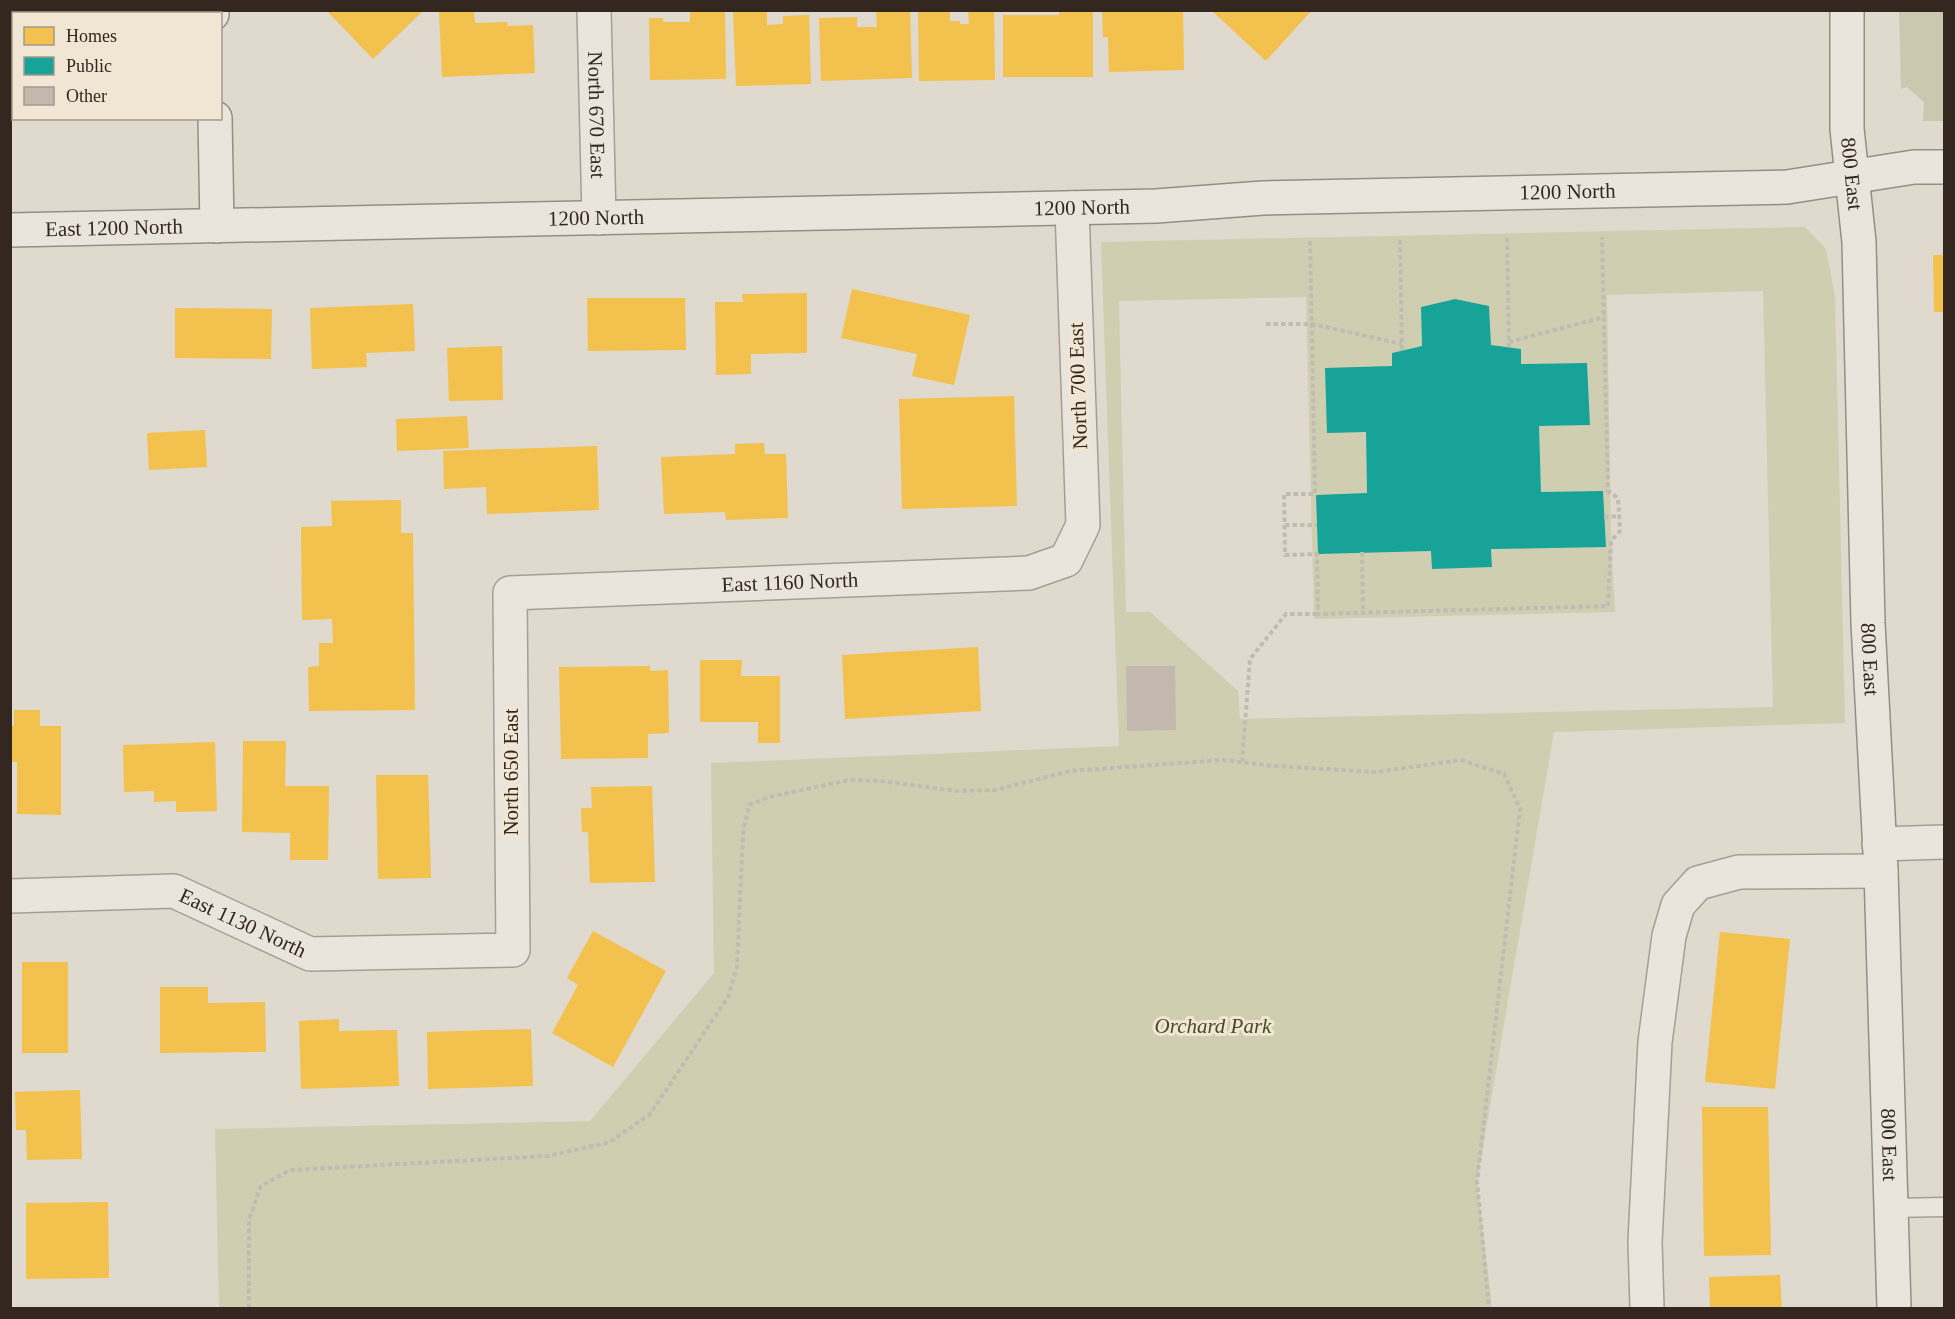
<svg xmlns="http://www.w3.org/2000/svg" width="1955" height="1319" font-family="Georgia,serif">
<style>
.green{fill:#d0ceb1;fill-rule:evenodd}
.cemetery{fill:#cbc8b0}
.homes{fill:#f2c14e}
.public{fill:#17a398}
.building{fill:#c3b8ae}
.lines{fill:none;stroke-linecap:round;stroke-linejoin:round}
.lane-casing{stroke:#a59e96;stroke-width:21}
.street-casing{stroke:#a59e96;stroke-width:36}
.secondary-casing{stroke:#958e86;stroke-width:36}
.path{stroke:#c1bbb4;stroke-width:4;stroke-dasharray:4.5 3;stroke-linecap:butt}
.lane{stroke:#e9e5dd;stroke-width:18}
.street{stroke:#e9e5dd;stroke-width:33}
.secondary{stroke:#e9e5dd;stroke-width:33}
.labels{text-anchor:middle;stroke-width:6;stroke-linejoin:round;paint-order:stroke}
.street-label{font-size:21px;fill:#33271f;stroke:#f1e6d3}
.park-label{font-size:21px;font-style:italic;fill:#464c28;stroke:#f1e6d3}
</style>
<rect width="100%" height="100%" fill="#e0d9cd"/>
<path class="green" d="M1805 227 1826 249 1835 297 1845 723 1554 732 1477 1182 1492 1308H219L215 1129 590 1121 714 973 711 763 1119 746 1101 242ZM1763 291 1773 707 1240 719 1238 691 1150 612H1126L1119 301 1306 297 1314 619 1615 612 1611 541 1607 295ZM1455 299 1489 306 1491 345 1521 349V364L1587 363 1590 425 1539 426 1541 492 1491 549 1492 567 1431 551 1367 493 1366 432 1392 366V353L1422 346 1421 307Z"/>
<path class="cemetery" d="M1899 11H1944V121H1923L1924 102 1907 87 1901 89Z"/>
<g class="homes">
<path d="M326 10H424L373 59Z"/>
<path d="M690 10H725L726 79 650 80 649 18H663V22H690Z"/>
<path d="M733 10H767V25L783 24V16L809 15 811 84 736 86Z"/>
<path d="M876 10H910L912 78 821 81 819 18 857 17V27H877Z"/>
<path d="M918 10H950V21H960V24H969L968 11 994 10 995 80 919 81Z"/>
<path d="M1059 10H1093V77H1003V15H1059Z"/>
<path d="M1102 10H1183L1184 70 1109 72 1108 37H1103Z"/>
<path d="M1211 10H1312L1266 61Z"/>
<path d="M474 11 475 23 507 22 508 26 533 25 535 73 442 77 439 12Z"/>
<path d="M1933 255H1944V312H1934Z"/>
<path d="M852 289 970 315 954 385 912 376 917 354 841 338Z"/>
<path d="M807 293V353L751 354V374L716 375 715 302H743L742 294Z"/>
<path d="M587 298H685L686 350 588 351Z"/>
<path d="M413 304 415 351 366 353 367 367 312 369 310 308Z"/>
<path d="M175 308 272 309 271 359 175 358Z"/>
<path d="M502 346 503 400 449 401 447 348Z"/>
<path d="M1014 396 1017 506 902 509 899 399Z"/>
<path d="M467 416 469 448 397 451 396 419Z"/>
<path d="M205 430 207 467 149 470 147 433Z"/>
<path d="M764 443 765 454H786L788 518 726 520 725 512 664 514 661 457 735 454V444Z"/>
<path d="M597 446 599 510 487 514 486 487 444 489 443 451Z"/>
<path d="M401 500V533H413L415 710 309 711 308 667 319 666V643H333L332 619 302 620 301 527 332 526 331 501Z"/>
<path d="M978 647 981 711 845 719 842 655Z"/>
<path d="M700 660H742L741 676H780V743H758V722H700Z"/>
<path d="M650 666V671L668 670 669 733 648 734V758L561 759 559 667Z"/>
<path d="M14 710H40V726H61V815L17 814V762H10V726H14Z"/>
<path d="M243 741H286L285 786H329L328 860H290V833L242 832Z"/>
<path d="M215 742 217 811 176 812V801L154 802V791L124 792 123 745Z"/>
<path d="M376 775H428L431 878 378 879Z"/>
<path d="M652 786 655 882 590 883 588 832H582L581 808H592L591 787Z"/>
<path d="M593 931 666 971 613 1067 552 1033 578 985 567 978Z"/>
<path d="M1720 932 1790 939 1775 1089 1705 1082Z"/>
<rect x="22" y="962" width="46" height="91"/>
<path d="M160 987H208V1003L265 1002 266 1052 160 1053Z"/>
<path d="M339 1019V1031L397 1030 399 1086 301 1089 299 1021Z"/>
<path d="M531 1029 533 1086 428 1089 427 1032Z"/>
<path d="M80 1090 82 1159 27 1160 26 1130H16L15 1092Z"/>
<path d="M1702 1107H1768L1771 1255 1704 1256Z"/>
<path d="M108 1202 109 1278 26 1279V1203Z"/>
<path d="M1780 1275 1782 1308H1710L1709 1277Z"/>
</g>
<path class="public" d="M1455 299 1489 306 1491 345 1521 349V364L1587 363 1590 425 1539 426 1541 492 1603 491 1606 547 1491 549 1492 567 1432 569 1431 551 1318 554 1316 495 1367 493 1366 432 1327 433 1325 368 1392 366V353L1422 346 1421 307Z"/>
<path class="building" d="M1126 666H1175L1176 730 1127 731Z"/>
<g class="lines">
<g class="lane-casing">
<path id="lane" d="M1891 1208 1944 1207"/>
</g>
<g class="street-casing">
<g id="street">
<path id="s1" d="M594 10 599 218"/>
<path d="M1879 844 1944 842"/>
<path id="s2" d="M10 896 174 891 310 954 513 950 510 593 1029 573 1066 560 1083 525 1072 208"/>
<path d="M1647 1308 1645 1242 1655 1042 1669 936 1678 905 1698 883 1739 872 1881 871"/>
</g>
</g>
<g class="secondary-casing">
<g id="secondary">
<path d="M212 10V14"/>
<path id="s3" d="M1847 10V129L1859 242 1868 623 1881 871 1894 1308"/>
<path d="M215 118 217 226"/>
<path id="s4" d="M10 230 1156 206 1263 198 1787 187 1914 167H1944"/>
</g>
</g>
<g class="path">
<path d="M1507 238 1509 347"/>
<path d="M1400 240 1402 351"/>
<path d="M1310 241 1315 494H1284L1285 555 1317 554 1318 614 1608 606 1611 541 1620 531 1618 498 1608 491 1602 237"/>
<path d="M1266 324H1312L1402 344"/>
<path d="M1509 342 1604 317"/>
<path d="M1604 517 1619 516"/>
<path d="M1285 525H1317"/>
<path d="M1362 552 1363 612"/>
<path d="M1242 762 1250 659 1286 614H1318"/>
<path d="M249 1308V1219L261 1186 290 1170 548 1156 610 1142 650 1114 728 997 737 967 743 833 749 805 769 797 849 780 880 781 957 791 995 790 1070 771 1223 760 1274 766 1376 772 1461 760 1504 774 1520 809 1477 1182 1489 1308"/>
</g>
<use href="#lane" class="lane"/>
<use href="#street" class="street"/>
<use href="#secondary" class="secondary"/>
</g>
<g class="labels">
<g class="street-label">
<text dy="7" stroke="none"><textPath href="#s1" startOffset="105">North 670 East</textPath></text>
<text dy="7" stroke="none"><textPath href="#s3" startOffset="164">800 East</textPath></text>
<text dy="7" stroke="none"><textPath href="#s4" startOffset="1558">1200 North</textPath></text>
<text dy="7" stroke="none"><textPath href="#s4" startOffset="1072">1200 North</textPath></text>
<text dy="7" stroke="none"><textPath href="#s4" startOffset="586">1200 North</textPath></text>
<text dy="7" stroke="none"><textPath href="#s4" startOffset="104">East 1200 North</textPath></text>
<text transform="translate(1078 386) rotate(-92)" y="7">North 700 East</text>
<text dy="7" stroke="none"><textPath href="#s2" startOffset="1154">East 1160 North</textPath></text>
<text dy="7" stroke="none"><textPath href="#s3" startOffset="650">800 East</textPath></text>
<text transform="translate(511 772) rotate(-90)" y="7">North 650 East</text>
<text dy="7" stroke="none"><textPath href="#s2" startOffset="240">East 1130 North</textPath></text>
<text dy="7" stroke="none"><textPath href="#s3" startOffset="1136">800 East</textPath></text>
</g>
<g class="park-label">
<text x="1213" y="1033">Orchard Park</text>
</g>
</g>
<rect width="1955" height="1319" fill="none" stroke="#33271f" stroke-width="24"/>
<rect x="12" y="12" width="210" height="108" fill="#f1e6d3" stroke="#a59a8b" stroke-width="1.5"/>
<rect x="24" y="27" width="30" height="18" fill="#f2c14e" stroke="#a59a8b" stroke-width="1.5"/>
<text x="66" y="42" font-size="18" fill="#33271f">Homes</text>
<rect x="24" y="57" width="30" height="18" fill="#17a398" stroke="#a59a8b" stroke-width="1.5"/>
<text x="66" y="72" font-size="18" fill="#33271f">Public</text>
<rect x="24" y="87" width="30" height="18" fill="#c3b8ae" stroke="#a59a8b" stroke-width="1.5"/>
<text x="66" y="102" font-size="18" fill="#33271f">Other</text>
</svg>
